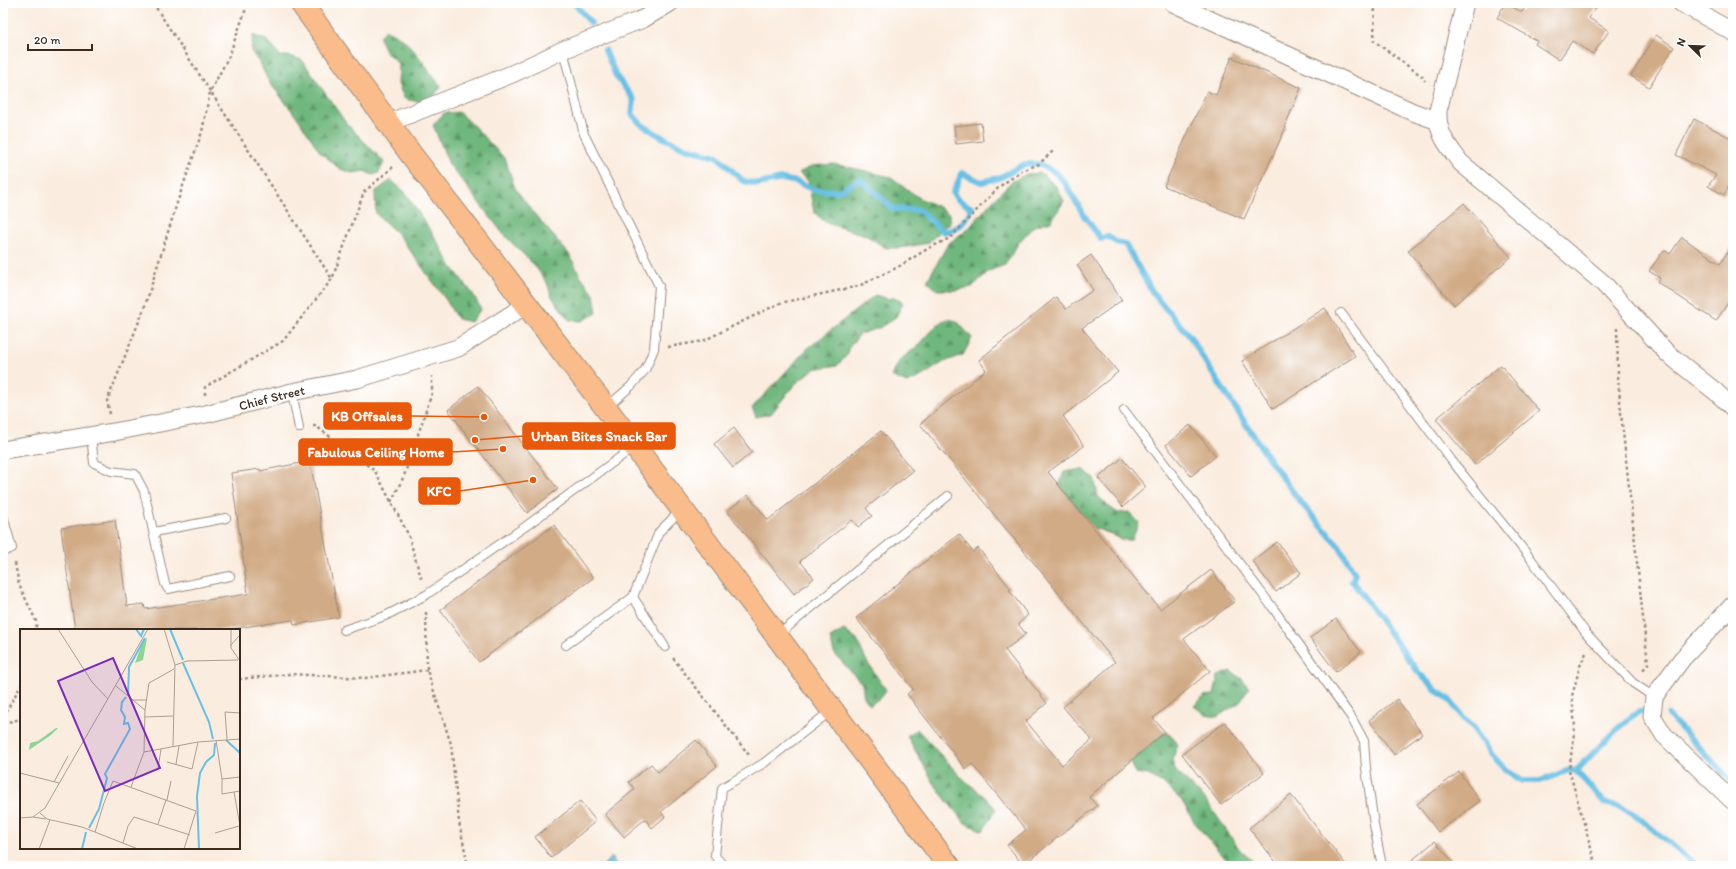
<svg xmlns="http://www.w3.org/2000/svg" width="1736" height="869" font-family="Itim,sans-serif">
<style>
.forest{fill:url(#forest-firs);stroke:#56704e}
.water{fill:#67c0e5;stroke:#517582}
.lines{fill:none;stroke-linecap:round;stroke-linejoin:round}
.stream{stroke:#67c0e5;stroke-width:6}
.building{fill:#d1ab86}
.lane-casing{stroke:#9a8b7e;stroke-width:10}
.street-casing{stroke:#9a8b7e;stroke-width:19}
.primary-casing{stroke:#9a8b7e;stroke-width:24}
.path{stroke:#9a8b7e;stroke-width:2.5;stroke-dasharray:3 3;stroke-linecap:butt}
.lane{stroke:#fff;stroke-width:8}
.street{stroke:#fff;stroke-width:17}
.primary{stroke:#f9bc8a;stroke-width:22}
.labels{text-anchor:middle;stroke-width:3;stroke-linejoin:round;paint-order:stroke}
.street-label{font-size:13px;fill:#3b2a1e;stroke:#fff}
.inset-river{fill:none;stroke:#67c0e5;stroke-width:2}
.inset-road{fill:none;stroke:#ae9e91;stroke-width:1}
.view{fill:#7b2cbf;fill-opacity:0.15;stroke:#7b2cbf;stroke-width:2}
.inset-edge{fill:none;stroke:#3b2a1e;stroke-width:2}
.leader{fill:none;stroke:#e8590c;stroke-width:1.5}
.callout-dot{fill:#e8590c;stroke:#fff;stroke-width:1.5}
.callout{fill:#e8590c;stroke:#e8590c;stroke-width:1.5}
.callout-label{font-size:14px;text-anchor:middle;font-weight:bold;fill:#fff}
</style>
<defs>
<pattern id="forest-firs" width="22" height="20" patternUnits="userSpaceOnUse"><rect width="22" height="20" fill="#70b77e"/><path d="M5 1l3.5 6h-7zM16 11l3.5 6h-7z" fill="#5d9567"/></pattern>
</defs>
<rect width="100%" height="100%" fill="#fff"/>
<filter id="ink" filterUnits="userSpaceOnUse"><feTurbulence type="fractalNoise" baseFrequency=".025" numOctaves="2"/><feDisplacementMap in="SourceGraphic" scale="8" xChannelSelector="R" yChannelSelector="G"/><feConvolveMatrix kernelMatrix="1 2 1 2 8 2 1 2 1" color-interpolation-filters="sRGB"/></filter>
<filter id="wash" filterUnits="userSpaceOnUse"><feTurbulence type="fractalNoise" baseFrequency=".012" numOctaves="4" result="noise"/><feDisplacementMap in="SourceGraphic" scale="16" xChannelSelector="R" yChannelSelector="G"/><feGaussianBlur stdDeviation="0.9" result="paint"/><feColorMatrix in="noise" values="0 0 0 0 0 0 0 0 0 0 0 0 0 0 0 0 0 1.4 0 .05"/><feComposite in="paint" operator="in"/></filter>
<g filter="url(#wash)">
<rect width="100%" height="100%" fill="#faecde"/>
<g class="forest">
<path d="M386 30C412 39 424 67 441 86 432 102 421 105 404 98L398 84 399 65 385 51 379 36Z"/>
<path d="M253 35 268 41 280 56H288L302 60 346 123 384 162 379 173 373 175 364 171 352 173 340 169 320 152 297 117 269 82 260 64 251 51Z"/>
<path d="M458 112 471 123 505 159 515 188 531 210 569 254 580 275 594 294 597 313 582 321 569 320 552 297 547 283 535 266 504 235 449 164 433 125 444 113Z"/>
<path d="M833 164 853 168 891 177 919 198 937 206 950 215V222L928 243 901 248H886L865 235 826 223 814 212 808 181 799 173 812 166Z"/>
<path d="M1041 173 1057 187 1064 201 1051 221 1034 226 1019 242 1005 265 989 271 972 287 956 290H937L927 281 948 244 970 227 993 200 1011 182 1027 174Z"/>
<path d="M391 180 404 191 436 239 452 267 473 294 481 309 471 322 457 319 446 300 398 234 376 214 375 192Z"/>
<path d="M875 295 890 299 894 297 903 303 896 317 879 328 860 334 848 349V354L838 365 814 369 795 384 771 414 756 417 752 408 807 349Z"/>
<path d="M947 319 957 321 972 338 963 355 944 362 922 376 907 383 891 376 900 360 920 344 937 325Z"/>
<path d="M1082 469 1094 478 1098 496 1108 506 1118 513 1129 512 1139 522 1132 540H1122L1111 534 1094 528 1059 485 1064 472Z"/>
<path d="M844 630 857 640 867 662 886 690 880 698 870 705 864 697 862 684 834 653 830 638Z"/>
<path d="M1230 671 1242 679 1249 688 1240 702 1217 717 1206 715 1194 706 1204 696 1214 695 1218 676Z"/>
<path d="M917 729 960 776 986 798 996 809 983 831 965 823 946 800 935 785 907 736Z"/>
<path d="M1165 732 1173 737 1178 745 1172 760 1176 771 1205 799 1240 850 1255 863 1263 866H1232L1196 825 1182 801 1163 783 1148 775 1136 773 1130 761Z"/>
</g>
<path class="water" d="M611 857 618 866H603Z"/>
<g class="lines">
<g class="stream">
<path d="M574 3 591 23"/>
<path d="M605 50 616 76 634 100 632 114 641 124 660 136 685 148 717 156 743 181 758 184 782 179 797 182 814 190 839 191 860 179 893 209 919 210 944 232C961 228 965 222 972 208L957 199 953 193 962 173 981 182 999 178 1025 164H1039L1055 172 1065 183 1083 214 1101 239 1107 236 1116 242 1125 244 1153 293 1191 338 1209 368 1269 459 1301 503 1339 546 1355 574 1352 581 1360 592 1418 672 1438 692 1448 698 1465 720 1474 727 1479 738 1486 744 1490 753 1506 770 1522 781H1540L1569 770 1576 771 1605 803 1620 807 1633 813 1697 866"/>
<path d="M1668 715 1733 783"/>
<path d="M1576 771C1591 756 1624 718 1641 711"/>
</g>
</g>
<g id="blocks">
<g class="building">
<path d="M1505 3 1522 12 1528 3H1600L1589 18 1609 31 1593 54 1572 41 1559 60 1535 44 1537 41 1497 18Z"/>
<path d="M1656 35 1674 47 1649 87 1631 76Z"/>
<path d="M1232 57 1301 88 1285 126 1286 127 1244 219 1164 186 1207 91 1216 95Z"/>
<path d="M1694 119 1733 139V184L1731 183 1724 195 1708 186 1716 175 1676 155Z"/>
<path d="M981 123 983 141 956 144 954 126Z"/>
<path d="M1464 203 1511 257 1454 305 1408 251Z"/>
<path d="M1682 237 1720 264 1733 243V295L1716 321 1657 282 1660 278 1649 271 1664 250 1670 254Z"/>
<path d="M1091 255 1122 300 1082 328 1118 372 1063 416 1084 446 1048 472 1160 609 1211 570 1235 601 1184 639 1210 671 1153 718 1165 732 1089 797 1097 806 1023 865 1007 845 1026 830 972 764 966 769 935 730 907 694 913 689 856 618 959 534 973 552 978 548 1011 589 1009 590 1028 615 1018 624 1026 634 1005 650 1047 703 1026 721 1062 765 1092 740 1063 707 1115 662 920 424 986 370 979 360 1056 297 1066 309 1093 290 1077 265Z"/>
<path d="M1325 308 1355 356 1273 409 1242 361Z"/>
<path d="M1501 365 1539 411 1475 465 1436 419Z"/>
<path d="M478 386 558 489 527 513 448 410Z"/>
<path d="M1190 425 1216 456 1191 476 1166 445Z"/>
<path d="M734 428 752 452 733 468 714 444Z"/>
<path d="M881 431 913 471 866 508 872 516 858 527 852 520 800 561 814 578 794 594 727 511 748 495 768 520Z"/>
<path d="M1122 458 1146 487 1123 507 1098 478Z"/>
<path d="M310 461 339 617 294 625 293 620 222 630H75L61 528 115 520 127 606 144 604 145 609 248 594 231 473 260 469V471Z"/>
<path d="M554 525 593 578 479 662 440 610Z"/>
<path d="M1277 542 1301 573 1276 592 1252 561Z"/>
<path d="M1336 619 1361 652 1336 672 1310 638Z"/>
<path d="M1397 699 1422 734 1394 755 1369 720Z"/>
<path d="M1225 722 1264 773 1221 805 1182 754Z"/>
<path d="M696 740 717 766 661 812 665 817 652 828 645 819 624 837 605 814 635 789 629 782 651 764 658 772Z"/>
<path d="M1459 772 1480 801 1438 832 1417 804Z"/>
<path d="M1291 795 1321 833 1347 866H1279L1249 828Z"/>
<path d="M580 801 596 821 551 858 535 837Z"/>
<path d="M1435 841 1456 866H1405Z"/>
</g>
</g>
</g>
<g filter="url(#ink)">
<use href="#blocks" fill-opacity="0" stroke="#9a8b7e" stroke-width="1"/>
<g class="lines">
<g class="lane-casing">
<g id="lane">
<path d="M563 50 584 134 659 286 654 349 645 370 631 386 606 408"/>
<path d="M1341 313 1452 461 1531 559 1586 633 1633 683 1654 697"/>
<path d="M292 392 299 428"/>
<path d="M1124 410 1273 608 1351 717 1364 741 1366 768 1374 825 1382 866"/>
<path d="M91 436 94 463 111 471 135 474 144 491 165 584 168 589 230 576"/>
<path d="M3 516 12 548 3 552"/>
<path d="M154 532 226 518"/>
<path d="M344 630 385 616 426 595 526 526 634 447"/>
<path d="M778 635 948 496"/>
<path d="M566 645 633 597"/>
<path d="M665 647 633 597 659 532 681 510"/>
<path d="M724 866 715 856 722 788 764 763 832 710"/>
</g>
</g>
<g class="street-casing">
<g id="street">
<path d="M1173 3 1413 112 1438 121"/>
<path d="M1465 3 1438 111C1437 134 1447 144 1460 162L1603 283 1667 353 1716 392 1733 408"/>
<path d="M1681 3 1733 32"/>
<path d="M388 123 512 74 563 50 643 19 670 3"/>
<path id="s1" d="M3 450 114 432 206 414 292 392 357 379 458 348 526 305"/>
<path d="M1733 605 1682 659 1662 686 1654 697 1652 716 1664 735 1733 801"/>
</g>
</g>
<g class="primary-casing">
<path id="primary" d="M301 3 410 153 606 408 949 866"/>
</g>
<g class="path">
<path d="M153 3 332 279"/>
<path d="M1375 3 1374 41 1423 77 1425 81"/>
<path d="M1617 328 1618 376 1621 413 1648 664 1642 671"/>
<path d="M668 347 703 341 780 303 859 286 898 267 929 248 950 238 1000 186 1022 171 1039 164 1053 151"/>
<path d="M205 395V387L283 341 332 279 364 192 393 167"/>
<path d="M110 414 107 401 144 309 178 200 202 132 210 92 229 56 248 3"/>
<path d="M313 426H316L375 471 408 534 422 581"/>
<path d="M391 502 404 476 432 393V376"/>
<path d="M15 563 19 585 37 623 35 630"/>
<path d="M426 612 427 670 451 744 459 822 468 866"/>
<path d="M1586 653 1580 666 1572 696 1575 727 1569 770 1596 866"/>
<path d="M673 658 749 755"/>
<path d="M239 679 290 674 365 678 427 670"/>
<path d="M3 717 21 685"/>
<path d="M3 723 21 719"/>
</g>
<use href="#lane" class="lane"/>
<use href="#street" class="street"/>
<use href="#primary" class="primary"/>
</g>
</g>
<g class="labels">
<g class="street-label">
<text dy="5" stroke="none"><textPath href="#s1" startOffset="274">Chief Street</textPath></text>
</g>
</g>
<g transform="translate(20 629)">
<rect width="220" height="220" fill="#faecde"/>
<path d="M127 9 123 31 115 34 123 12ZM36 99H38L31 106 9 121 10 114 18 112Z" fill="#8bd694"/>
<path class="inset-river" d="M116 0 121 7 124 0M150 0 163 31M163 34 189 93 193 110M108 66 109 38 125 9M206 111 220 124M69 199 79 180 87 149 85 145 110 100 108 94 104 95 105 88 101 81 102 73 106 68M62 220 66 203M179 220 177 167 180 144 186 133 194 126 195 114"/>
<path class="inset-road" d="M38 0 72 53 88 70M144 0 155 36 153 117M211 0V19L220 32M210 17 220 6M155 36 167 32 218 31M96 57 125 81M111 71H127M125 88 153 87M207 110 205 83 220 84M196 111 202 150V165L220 162M124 123 125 81 129 54 154 40M147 133 172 140 178 113M156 135 159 117M138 140 141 120M0 144 39 154M202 150 220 148M34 153 48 127M111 158 124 123 178 113 220 110M214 163 220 197M147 171 151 152M20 184 27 190 62 198 118 220M13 188 26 190M0 189 13 188 25 179 128 0M138 195 146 171M75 203 84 174 93 152 176 182 164 220M195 204 219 197M103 214 108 197 114 188 170 206M19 220 30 191"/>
<path class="view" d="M93 29 140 139 85 162 38 52Z"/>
<rect width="220" height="220" class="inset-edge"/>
</g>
<path class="leader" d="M484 417L411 416M475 440L523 436M503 449L452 452M533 480L460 491"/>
<g class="callout-dot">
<circle cx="484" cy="417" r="4"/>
<circle cx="475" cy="440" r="4"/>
<circle cx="503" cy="449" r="4"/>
<circle cx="533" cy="480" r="4"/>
</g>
<g class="callout">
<rect x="324" y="403" width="87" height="26" rx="4"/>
<rect x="523" y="423" width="152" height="26" rx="4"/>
<rect x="299" y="439" width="153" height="26" rx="4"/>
<rect x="419" y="478" width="41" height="26" rx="4"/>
</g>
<g class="callout-label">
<text x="367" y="421">KB Offsales</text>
<text x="599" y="441">Urban Bites Snack Bar</text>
<text x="376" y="457">Fabulous Ceiling Home</text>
<text x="439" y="496">KFC</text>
</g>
<rect width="1736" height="869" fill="none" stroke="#fff" stroke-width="16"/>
<g transform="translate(1690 46) rotate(293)" stroke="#ffffff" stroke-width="3" paint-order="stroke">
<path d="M0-3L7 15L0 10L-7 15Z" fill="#3b2a1e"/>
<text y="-6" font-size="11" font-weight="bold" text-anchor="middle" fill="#3b2a1e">N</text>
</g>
<path d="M28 44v6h64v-6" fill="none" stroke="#3b2a1e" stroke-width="2"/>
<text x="34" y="44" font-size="12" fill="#3b2a1e" stroke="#ffffff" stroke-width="3" paint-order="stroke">20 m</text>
</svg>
